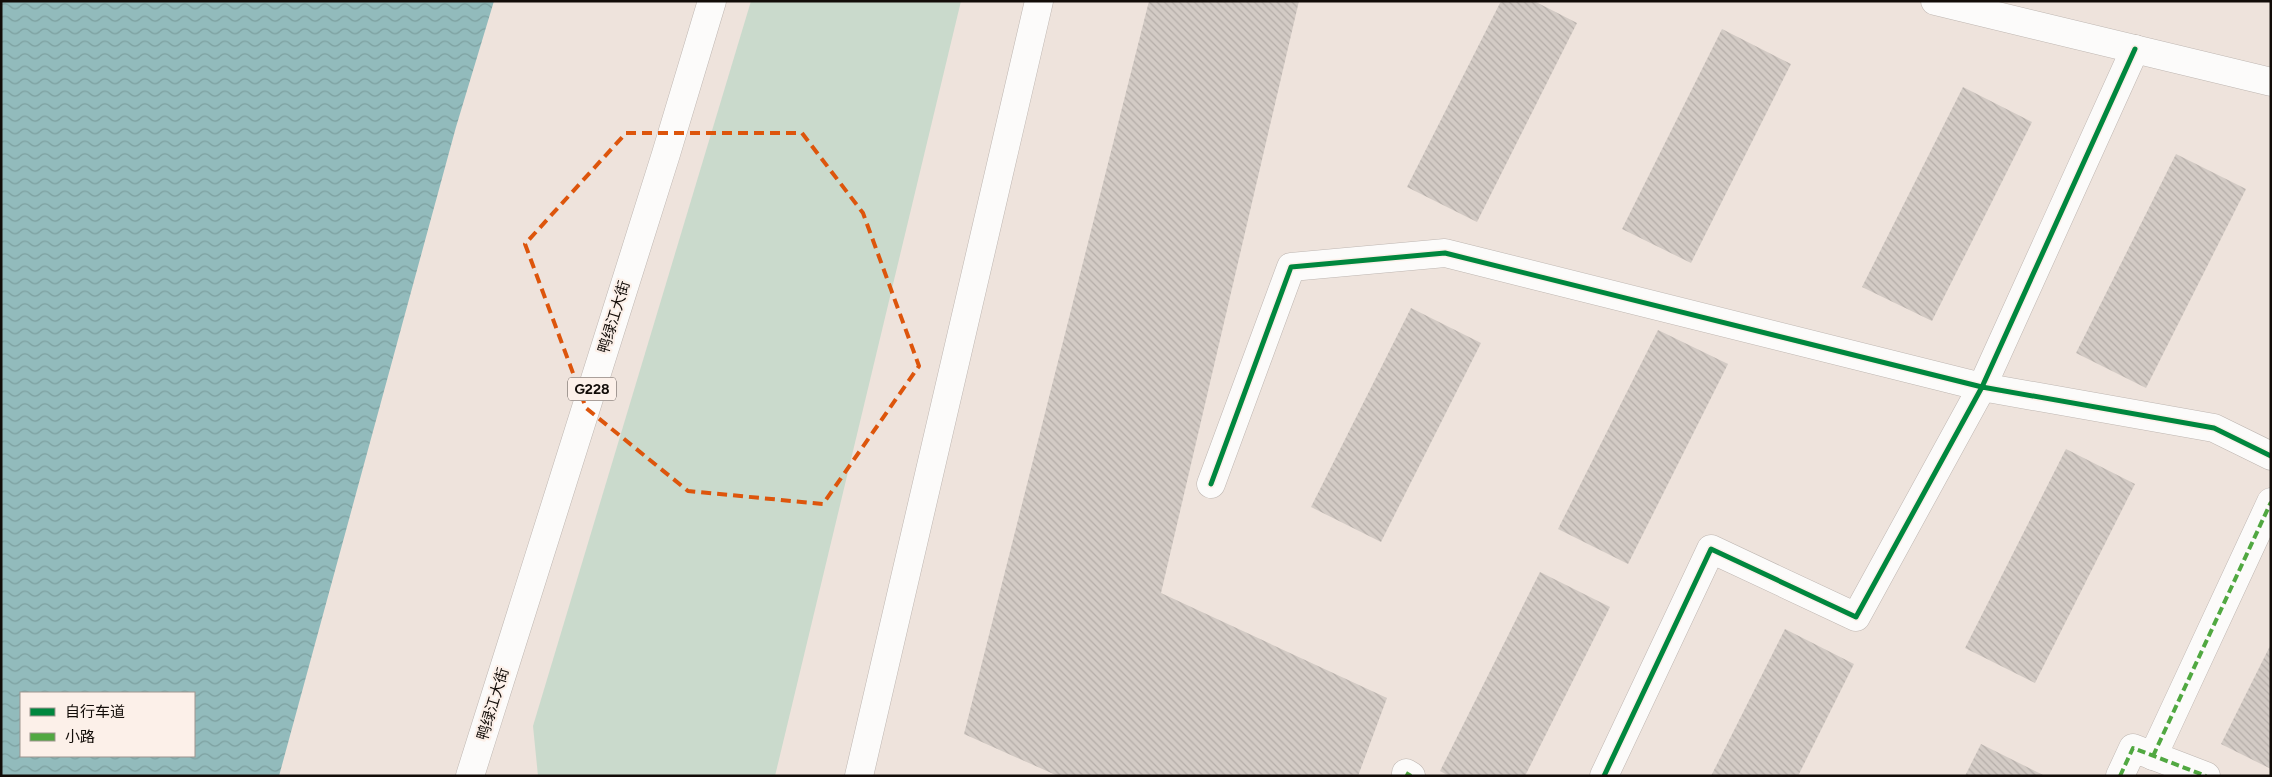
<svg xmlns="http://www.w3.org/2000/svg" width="2272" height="777" font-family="Figtree,'Noto Sans SC',sans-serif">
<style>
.green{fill:#cadacc}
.water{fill:url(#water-waves);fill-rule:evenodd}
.building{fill:url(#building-back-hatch)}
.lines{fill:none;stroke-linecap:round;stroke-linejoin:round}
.street-casing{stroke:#beb6b1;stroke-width:29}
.highway-casing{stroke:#beb6b1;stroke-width:29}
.street{stroke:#fcfbfa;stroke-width:28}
.highway{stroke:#fcfbfa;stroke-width:28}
.quiet{stroke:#51a841;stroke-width:4;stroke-dasharray:8 4;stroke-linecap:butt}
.cycleway-casing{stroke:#fcf0e9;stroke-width:8}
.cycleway{stroke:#00873e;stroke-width:5}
.marked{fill:none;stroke:#dd550c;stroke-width:4;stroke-dasharray:10 6;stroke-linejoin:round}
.labels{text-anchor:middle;stroke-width:4.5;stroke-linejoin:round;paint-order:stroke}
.shield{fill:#fcf0e9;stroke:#58504c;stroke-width:1}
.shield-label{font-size:14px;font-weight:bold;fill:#120c08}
.street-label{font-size:15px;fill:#120c08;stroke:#fcf0e9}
</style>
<defs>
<pattern id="water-waves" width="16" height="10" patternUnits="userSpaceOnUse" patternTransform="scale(1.25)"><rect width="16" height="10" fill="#92bbbc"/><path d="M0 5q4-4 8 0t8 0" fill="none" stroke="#7da0a0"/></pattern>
<pattern id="building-back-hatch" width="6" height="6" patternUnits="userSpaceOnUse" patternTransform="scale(1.25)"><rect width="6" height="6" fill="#d3cbc5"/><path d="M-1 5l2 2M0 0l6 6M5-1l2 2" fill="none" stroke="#b4ada8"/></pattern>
</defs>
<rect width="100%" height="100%" fill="#eee3dc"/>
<path class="green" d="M751 1H961L775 776H538L533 726Z"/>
<path class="water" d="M1 1H494L456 127 279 776H1ZM21 693H194V756H21Z"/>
<g class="building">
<path d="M1149 1H1299L1161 593 1387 698 1358 776H1058L964 734Z"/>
<path d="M1501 1H1534L1577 23 1477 222 1407 187Z"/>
<path d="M1722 29 1791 64 1691 263 1622 229Z"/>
<path d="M1963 87 2032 122 1932 321 1862 287Z"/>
<path d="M2176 154 2246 189 2146 388 2076 353Z"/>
<path d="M1411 308 1481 343 1381 542 1311 507Z"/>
<path d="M1658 330 1728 364 1628 564 1558 529Z"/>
<path d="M2066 449 2135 484 2035 683 1965 648Z"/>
<path d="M1540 572 1610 607 1525 776H1449L1440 771Z"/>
<path d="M1785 629 1854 664 1798 776H1711Z"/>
<path d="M2271 644V769L2221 744Z"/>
<path d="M1981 744 2045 776H1965Z"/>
</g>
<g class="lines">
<g class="street-casing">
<g id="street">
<path d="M1935 1 2271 82"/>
<path d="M1211 484 1291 267 1445 253 1982 387 2135 49"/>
<path d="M2153 756 2271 502"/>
<path d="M1406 773 1411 776"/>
<path d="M859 776 1039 1"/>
<path d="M1604 776 1711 549 1856 617 1982 387 2214 428 2271 456"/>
<path d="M2120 776 2133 748 2206 776"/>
</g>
</g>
<g class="highway-casing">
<path id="highway" d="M470 776 666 154 712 1"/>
</g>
<use href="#street" class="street"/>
<use href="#highway" class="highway"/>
<g class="quiet">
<path d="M2153 756 2271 502"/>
<path d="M1406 773 1411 776"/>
<path d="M2120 776 2133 748 2206 776"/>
</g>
<g class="cycleway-casing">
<g id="cycleway">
<path d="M1211 484 1291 267 1445 253 1982 387 2135 49"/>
<path d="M1604 776 1711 549 1856 617 1982 387 2214 428 2271 456"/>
</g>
</g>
<use href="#cycleway" class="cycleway"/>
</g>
<path class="marked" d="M626 133H802L863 213 919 366 823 504 688 491 586 408 525 244Z"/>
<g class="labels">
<rect class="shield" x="568" y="377.5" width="48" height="23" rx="4"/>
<g class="shield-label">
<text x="592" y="394">G228</text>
</g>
<g class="street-label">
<text transform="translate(614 317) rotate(-73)" y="5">鸭绿江大街</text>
<text transform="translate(493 704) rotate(-73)" y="5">鸭绿江大街</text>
</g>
</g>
<rect width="2272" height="777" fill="none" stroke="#120c08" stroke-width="5"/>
<rect x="20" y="692" width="175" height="65" fill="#fcf0e9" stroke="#9e958f"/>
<rect x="30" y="708" width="25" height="8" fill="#00873e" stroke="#9e958f"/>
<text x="65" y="717" font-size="15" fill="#120c08">自行车道</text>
<rect x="30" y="733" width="25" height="8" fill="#51a841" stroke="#9e958f"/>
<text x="65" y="742" font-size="15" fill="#120c08">小路</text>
</svg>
